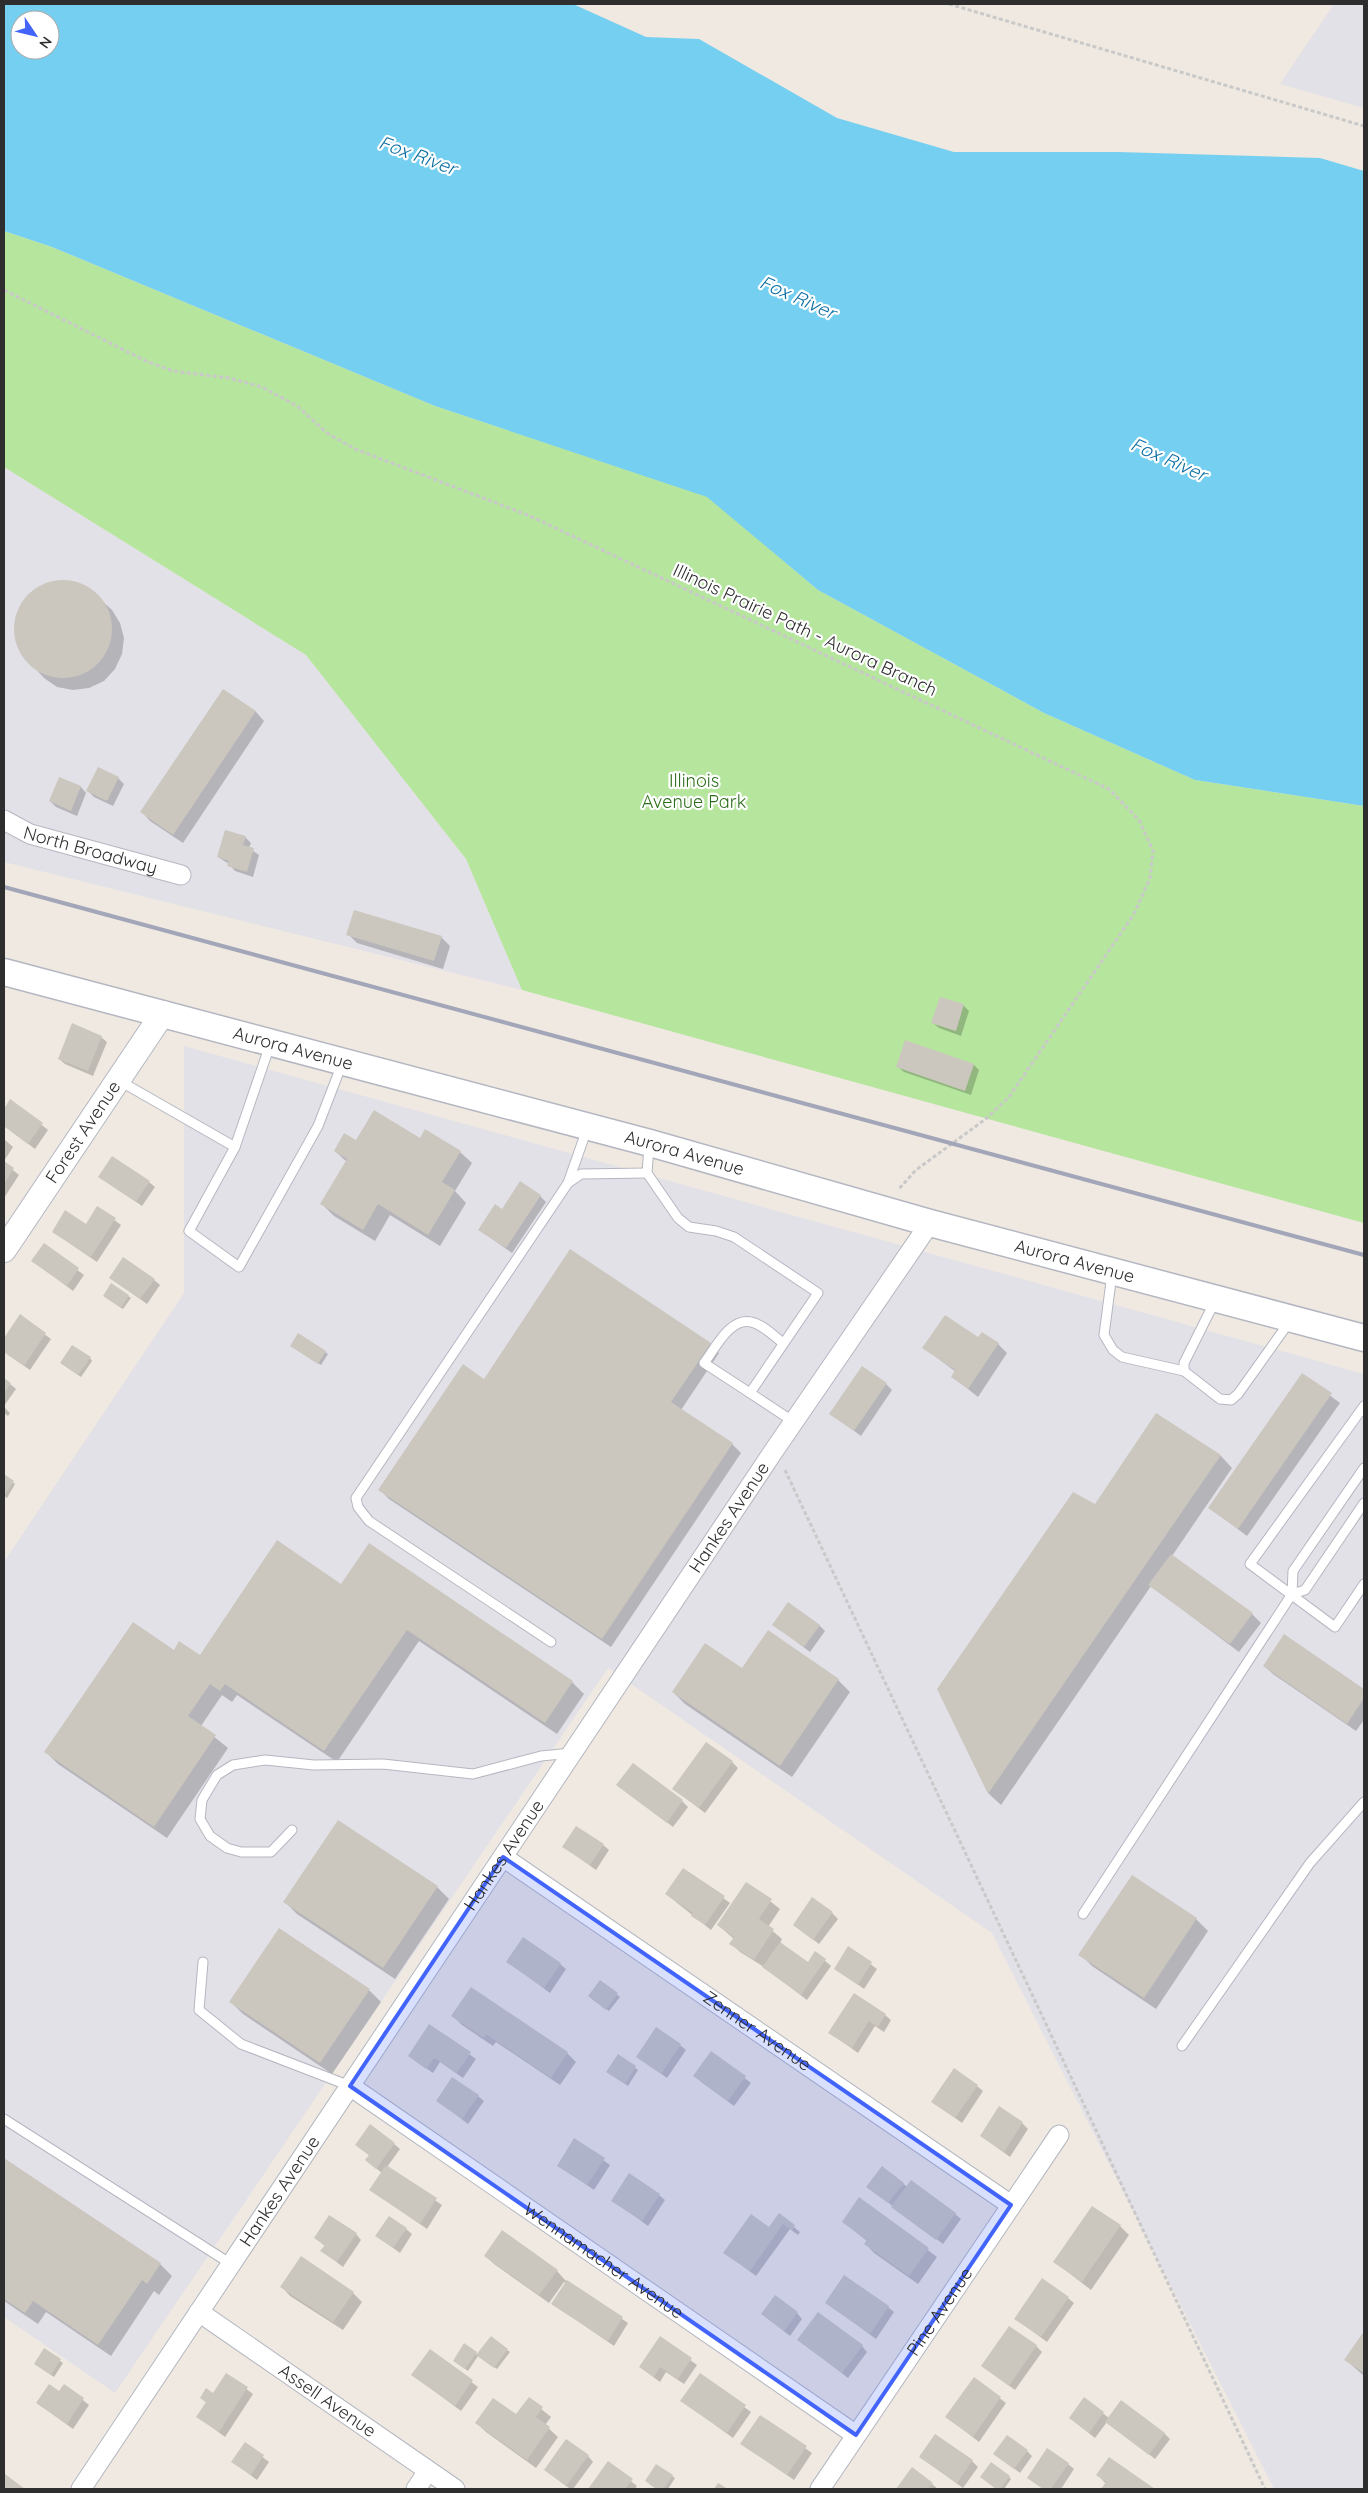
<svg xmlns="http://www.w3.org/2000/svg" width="1368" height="2493" font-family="Quicksand,sans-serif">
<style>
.industrial{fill:#e3e1e8}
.green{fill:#b6e59e}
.water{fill:#75cff0;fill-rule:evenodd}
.shadow{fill:#0003}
.building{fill:#cbc7bf}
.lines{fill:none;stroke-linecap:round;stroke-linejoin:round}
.service-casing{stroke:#b4b7c1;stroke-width:11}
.minor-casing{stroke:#b4b7c1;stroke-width:21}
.tertiary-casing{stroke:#b4b7c1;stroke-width:26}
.secondary-casing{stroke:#b4b7c1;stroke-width:29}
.path{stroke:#c9c9c9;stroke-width:3;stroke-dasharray:4 2.5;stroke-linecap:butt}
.service{stroke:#fff;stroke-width:9}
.minor{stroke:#fff;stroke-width:19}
.tertiary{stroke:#fff;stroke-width:24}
.secondary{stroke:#fff;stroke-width:26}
.rail{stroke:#a3a6b8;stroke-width:4}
.marked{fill:#4264fb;fill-opacity:0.2;stroke:#4264fb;stroke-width:4;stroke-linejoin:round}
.labels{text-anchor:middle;stroke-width:4.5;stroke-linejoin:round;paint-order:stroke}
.street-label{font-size:18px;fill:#2e2e2e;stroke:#fff}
.park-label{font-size:18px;fill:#2c6e1b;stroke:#fff}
.water-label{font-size:19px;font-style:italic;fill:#0d6fa3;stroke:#fff}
</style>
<rect width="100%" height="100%" fill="#efe9e1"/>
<g class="industrial">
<path d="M1334 4H1364V108L1280 84Z"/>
<path d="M4 467 306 655 466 859 522 990 4 862Z"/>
<path d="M184 1046 1364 1374V2489H1274L992 1933 608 1668 115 2393 4 2317V1562L184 1293Z"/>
</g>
<path class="green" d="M4 231 52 247 435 406 708 497 818 590 1044 713 1195 780 1364 806V1223L522 990 466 859 306 655 4 467Z"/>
<path class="water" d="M4 4H573L646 37 699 39 837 118 954 152H1118L1320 158 1364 171V806L1195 780 1044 713 818 590 707 497 435 406 52 247 4 231ZM20 20H50V50H20Z"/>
<g class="shadow">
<path d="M58 581 74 582 88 588 112 610 120 623 124 638 122 654 115 669 104 681 89 688 73 690 57 687 44 678 21 653 15 637 16 621 21 606 31 593 44 585Z"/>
<path d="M224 690 256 712 264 721 183 843 150 821 142 812Z"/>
<path d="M60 778 81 787 86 793 77 816 56 807 50 801Z"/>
<path d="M118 778 124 784 113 806 94 797 88 791Z"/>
<path d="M245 837 251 843 249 848 259 855 253 877 235 871 229 864 218 857Z"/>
<path d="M348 934 441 937 450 946 443 969 357 943Z"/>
<path d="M963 1005 969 1011 961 1036 939 1028 933 1023Z"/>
<path d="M101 1037 107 1042 93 1076 65 1064 59 1059Z"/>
<path d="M974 1065 979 1070 971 1095 904 1072 898 1067Z"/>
<path d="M11 1101 48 1130 35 1149 4 1126V1111Z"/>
<path d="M4 1139 13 1147 4 1161Z"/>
<path d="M420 1139 460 1152 472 1163 455 1191 466 1203 440 1246 390 1215 375 1241 334 1216 322 1204 347 1162 335 1151 356 1141Z"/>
<path d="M4 1163 19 1175 4 1198Z"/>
<path d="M100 1177 149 1182 155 1187 142 1206Z"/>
<path d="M540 1196 546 1202 512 1253 479 1230 502 1210Z"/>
<path d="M98 1208 121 1225 97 1262 53 1232 86 1225Z"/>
<path d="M44 1245 84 1275 73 1291 33 1261Z"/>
<path d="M111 1278 154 1280 160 1285 147 1304Z"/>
<path d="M128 1296 131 1298 123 1309 107 1298Z"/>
<path d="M20 1316 51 1339 30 1370 4 1352V1340Z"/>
<path d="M979 1339 998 1344 1007 1353 978 1397 953 1377 956 1372 924 1348Z"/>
<path d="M710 1344 719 1353 681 1410 732 1444 741 1453 611 1647 389 1499 380 1490 484 1380Z"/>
<path d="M291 1346 325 1352 328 1354 321 1365Z"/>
<path d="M90 1358 92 1361 81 1377 64 1365Z"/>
<path d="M1303 1375 1340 1403 1247 1536 1210 1508Z"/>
<path d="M4 1379 16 1389 4 1406Z"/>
<path d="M886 1384 892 1390 861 1436 831 1414Z"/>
<path d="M4 1407 10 1413 8 1416 4 1413Z"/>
<path d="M1157 1415 1221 1456 1232 1468 1172 1556 1252 1614 1261 1623 1239 1652 1151 1586 1001 1805 989 1794 938 1689 1095 1505Z"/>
<path d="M4 1476 15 1484 7 1498 4 1496Z"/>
<path d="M341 1586 572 1682 584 1694 557 1734 419 1641 337 1762 237 1695 232 1702 222 1695 201 1726 228 1748 167 1838 58 1764 46 1752 174 1651 200 1656Z"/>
<path d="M774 1625H819L825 1631 810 1652Z"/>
<path d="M1284 1636 1364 1691V1720L1356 1731 1273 1674 1264 1666Z"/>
<path d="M743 1670 838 1680 850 1692 792 1777 685 1704 673 1692Z"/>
<path d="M732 1762 738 1768 705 1813 674 1789Z"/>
<path d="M618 1785 682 1801 688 1807 673 1827Z"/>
<path d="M603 1845 609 1850 596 1870 564 1847Z"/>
<path d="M683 1869 730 1903 711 1930 666 1894Z"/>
<path d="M1132 1876 1196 1919 1208 1931 1156 2009 1092 1966 1080 1954Z"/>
<path d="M747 1883 780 1909 768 1927 782 1939 780 1943 808 1963 816 1953 831 1966 807 2000 764 1967 740 1952 731 1943 734 1939 718 1925Z"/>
<path d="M437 1887 449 1899 395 1979 297 1914 285 1902Z"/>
<path d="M832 1913 838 1919 819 1944 794 1925Z"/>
<path d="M849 1948 877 1969 864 1989 835 1968Z"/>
<path d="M508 1962 560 1964 566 1969 550 1993Z"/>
<path d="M601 1981 620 1997 609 2011 592 1999Z"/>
<path d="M369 1990 381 2002 332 2074 243 2014 231 2002Z"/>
<path d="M885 2015 891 2020 884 2032 875 2026 858 2053 830 2033Z"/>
<path d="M453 2016 567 2053 576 2062 560 2085 496 2042 493 2046 462 2025Z"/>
<path d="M430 2026 476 2059 463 2078 440 2062 433 2073 409 2056Z"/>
<path d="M680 2045 686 2050 667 2078 638 2057Z"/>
<path d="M712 2053 751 2083 734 2106 700 2081Z"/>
<path d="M619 2056 638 2070 628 2086 610 2074Z"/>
<path d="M977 2086 983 2091 962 2123 933 2102Z"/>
<path d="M478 2096 484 2101 468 2124 438 2101Z"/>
<path d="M1022 2123 1028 2129 1010 2157 981 2136Z"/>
<path d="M575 2140 610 2165 594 2190 558 2165Z"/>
<path d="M394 2144 400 2149 387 2167 442 2205 427 2229 371 2190 382 2173 366 2160 370 2156 357 2145Z"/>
<path d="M4 2159 160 2264 172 2276 159 2295 154 2291 111 2356 46 2312 38 2324 4 2301Z"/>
<path d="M903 2184 955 2214 961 2219 943 2244 874 2192Z"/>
<path d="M659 2195 665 2200 648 2226 613 2200Z"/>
<path d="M860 2199 937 2257 918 2284 874 2253 866 2244 867 2241 843 2222Z"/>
<path d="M779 2215 800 2232 798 2235 790 2229 756 2276 725 2253 769 2229Z"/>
<path d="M1120 2226 1129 2235 1091 2290 1055 2262Z"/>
<path d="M406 2229 412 2234 400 2253 377 2236Z"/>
<path d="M356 2234 361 2240 343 2267 322 2251 325 2246 315 2238Z"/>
<path d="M485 2255 557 2271 565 2280 628 2323 614 2346 553 2304 566 2283 564 2282 549 2303 494 2264Z"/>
<path d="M282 2287 353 2293 362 2302 343 2330 290 2296Z"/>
<path d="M1068 2298 1074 2303 1047 2342 1016 2319Z"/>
<path d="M827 2303 888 2307 894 2312 876 2339Z"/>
<path d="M797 2313 802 2319 790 2336 762 2314Z"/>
<path d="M1364 2333V2376L1346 2360Z"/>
<path d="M660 2338 697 2365 684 2384 666 2372 660 2382 640 2367Z"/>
<path d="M799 2340 862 2346 867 2352 848 2378Z"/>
<path d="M1036 2346 1042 2352 1015 2390 983 2366Z"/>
<path d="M45 2350 63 2363 54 2377 38 2366Z"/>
<path d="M507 2350 510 2352 497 2369 478 2356 468 2371 457 2363 476 2353 478 2355Z"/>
<path d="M430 2351 478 2387 461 2411 413 2375Z"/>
<path d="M226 2374 253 2394 225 2437 198 2417 207 2403 201 2398 213 2395Z"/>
<path d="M700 2375 751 2412 733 2438 682 2401Z"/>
<path d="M974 2379 1006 2403 979 2442 947 2417Z"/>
<path d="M64 2385 89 2405 73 2429 37 2403 59 2392Z"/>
<path d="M529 2399 551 2417 545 2425 558 2437 536 2468 486 2432 477 2423 516 2416Z"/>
<path d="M1084 2399 1109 2418 1165 2434 1170 2439 1155 2459 1107 2422 1095 2438 1070 2418Z"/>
<path d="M760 2416 812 2453 794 2480 742 2444Z"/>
<path d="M245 2444 269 2462 257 2480 233 2462Z"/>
<path d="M1027 2451 1032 2456 1020 2473 995 2454Z"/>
<path d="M588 2456 593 2462 573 2489H570L546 2470Z"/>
<path d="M920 2457 972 2461 978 2467 963 2488Z"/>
<path d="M1109 2459 1153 2489H1102L1106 2484 1098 2475Z"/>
<path d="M608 2463 637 2486 635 2489H589Z"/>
<path d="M1068 2464 1074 2469 1061 2489H1043L1028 2478Z"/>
<path d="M912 2469 932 2484 938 2489H897Z"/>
<path d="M5 2476 23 2489H4Z"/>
<path d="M672 2476 675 2478 668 2489H657L649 2484Z"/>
<path d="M1009 2477 1011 2479 1004 2489H997L984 2479Z"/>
</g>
<g class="building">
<circle cx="63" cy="629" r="49"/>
<path d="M223 689 256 711 173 835 140 812Z"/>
<path d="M98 767 119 777 107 801 86 791Z"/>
<path d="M59 777 81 786 71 811 49 801Z"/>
<path d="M225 830 246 836 243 845 254 848 247 872 227 866 229 861 217 857Z"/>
<path d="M354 910 442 936 434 961 346 935Z"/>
<path d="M940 997 964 1004 956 1031 931 1023Z"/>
<path d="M72 1023 102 1036 88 1071 58 1059Z"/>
<path d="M905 1040 974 1064 965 1091 896 1067Z"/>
<path d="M10 1099 43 1123 28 1144 4 1126V1109Z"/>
<path d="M374 1110 420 1138 425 1129 461 1151 442 1182 455 1190 428 1235 378 1204 363 1230 320 1204 347 1159 334 1151 344 1133 356 1140Z"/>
<path d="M112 1156 150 1181 136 1202 98 1177Z"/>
<path d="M4 1161 14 1168 4 1184Z"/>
<path d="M520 1181 541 1195 506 1248 478 1230 495 1204 502 1209Z"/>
<path d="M97 1206 116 1218 91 1257 52 1232 65 1210 86 1224Z"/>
<path d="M44 1243 79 1268 67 1286 31 1261Z"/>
<path d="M570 1249 711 1343 671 1402 733 1443 602 1639 378 1490 463 1364 484 1379Z"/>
<path d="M123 1257 155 1279 140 1299 109 1278Z"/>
<path d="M111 1283 129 1295 121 1308 103 1296Z"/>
<path d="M20 1314 46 1333 24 1366 4 1352V1338Z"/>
<path d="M945 1315 978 1337 982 1332 999 1343 968 1389 951 1377 955 1370 922 1348Z"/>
<path d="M298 1333 326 1351 318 1364 290 1346Z"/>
<path d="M72 1345 91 1357 78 1375 60 1363Z"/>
<path d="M862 1366 887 1383 854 1431 829 1414Z"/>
<path d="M1302 1373 1332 1393 1238 1529 1208 1508Z"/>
<path d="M4 1378 11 1383 4 1393Z"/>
<path d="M1156 1413 1221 1455 988 1794 937 1689 1073 1492 1095 1504Z"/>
<path d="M4 1474 14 1481 4 1496Z"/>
<path d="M277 1540 341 1584 369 1543 573 1681 545 1723 407 1630 324 1751 225 1684 220 1691 210 1684 188 1716 216 1735 154 1827 44 1752 133 1622 174 1650 179 1641 200 1655Z"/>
<path d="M1171 1554 1253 1613 1230 1644 1148 1585Z"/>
<path d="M788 1602 820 1625 804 1647 772 1625Z"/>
<path d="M768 1630 839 1679 780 1766 672 1692 705 1643 742 1668Z"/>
<path d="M1284 1634 1364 1689V1698L1347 1724 1263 1666Z"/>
<path d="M706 1742 733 1761 699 1808 672 1789Z"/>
<path d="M633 1763 683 1800 667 1823 616 1785Z"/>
<path d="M338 1820 438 1886 383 1968 283 1902Z"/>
<path d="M576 1826 604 1844 590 1865 562 1847Z"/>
<path d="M683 1868 725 1896 705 1925 691 1916 693 1913 665 1894Z"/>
<path d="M1132 1875 1197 1918 1144 1998 1078 1955Z"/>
<path d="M746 1882 772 1899 759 1919 774 1929 754 1960 729 1944 734 1937 717 1925Z"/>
<path d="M812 1897 833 1912 813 1940 793 1925Z"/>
<path d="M279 1928 370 1989 320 2063 229 2002Z"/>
<path d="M523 1937 561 1963 544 1988 506 1962Z"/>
<path d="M780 1942 808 1962 815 1951 826 1959 801 1995 762 1967Z"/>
<path d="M848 1946 872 1962 858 1985 834 1969Z"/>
<path d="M600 1980 618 1993 606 2010 588 1996Z"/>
<path d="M471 1987 568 2052 551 2078 486 2034 484 2038 451 2016Z"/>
<path d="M854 1993 886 2014 878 2027 869 2021 852 2048 828 2033Z"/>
<path d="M429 2024 471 2052 457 2073 434 2058 426 2069 408 2056Z"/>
<path d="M656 2027 681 2044 661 2074 636 2057Z"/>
<path d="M711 2051 746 2076 728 2101 693 2076Z"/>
<path d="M618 2054 636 2066 625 2084 606 2072Z"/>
<path d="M954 2068 978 2085 955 2118 931 2102Z"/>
<path d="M452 2077 479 2095 462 2119 436 2101Z"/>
<path d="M999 2106 1023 2122 1004 2152 980 2136Z"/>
<path d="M370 2124 395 2143 376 2169 365 2160 369 2155 355 2145Z"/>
<path d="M574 2138 605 2158 587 2185 557 2166Z"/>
<path d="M4 2158 161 2263 147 2284 142 2280 98 2345 33 2301 25 2313 4 2299Z"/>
<path d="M386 2165 437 2198 420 2224 369 2190Z"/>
<path d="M882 2166 904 2183 888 2203 866 2187Z"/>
<path d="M629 2173 660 2194 642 2221 611 2201Z"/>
<path d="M911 2180 956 2213 936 2240 891 2207Z"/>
<path d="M859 2197 929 2248 909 2276 864 2244 867 2240 842 2222Z"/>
<path d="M1092 2206 1121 2225 1082 2282 1053 2262Z"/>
<path d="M779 2213 795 2225 792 2230 783 2224 750 2271 723 2253 751 2214 769 2227Z"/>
<path d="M329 2215 357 2233 337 2262 320 2251 325 2245 314 2238Z"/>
<path d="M389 2216 407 2228 393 2248 375 2236Z"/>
<path d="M502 2230 558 2270 539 2295 484 2256Z"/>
<path d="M301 2256 354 2292 333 2322 280 2287Z"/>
<path d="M844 2275 889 2306 870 2334 825 2303Z"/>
<path d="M1042 2278 1069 2297 1041 2337 1014 2319Z"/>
<path d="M567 2280 623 2317 608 2341 551 2304Z"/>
<path d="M775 2295 798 2312 784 2331 761 2314Z"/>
<path d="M818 2312 863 2345 842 2373 797 2340Z"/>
<path d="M1009 2326 1037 2345 1009 2386 981 2366Z"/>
<path d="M1364 2331V2373L1344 2360Z"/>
<path d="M491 2336 508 2349 494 2368 476 2355Z"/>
<path d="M660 2336 692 2358 678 2379 660 2367 654 2377 639 2367Z"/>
<path d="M464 2343 477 2352 465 2369 453 2361Z"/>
<path d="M44 2348 61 2359 51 2375 34 2364Z"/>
<path d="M430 2349 473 2380 455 2406 411 2375Z"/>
<path d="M226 2373 248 2387 219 2432 196 2417 206 2402 200 2398 206 2388 213 2393Z"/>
<path d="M700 2373 746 2405 727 2433 680 2401Z"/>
<path d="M974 2377 1001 2397 973 2437 945 2417Z"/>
<path d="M49 2384 59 2391 64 2384 84 2398 67 2424 36 2403Z"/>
<path d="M529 2397 543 2407 536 2417 550 2427 527 2460 475 2423 493 2398 516 2414Z"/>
<path d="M1084 2397 1104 2412 1089 2433 1069 2418Z"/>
<path d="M1121 2400 1165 2433 1149 2455 1105 2422Z"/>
<path d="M760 2415 807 2446 787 2475 740 2444Z"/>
<path d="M935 2434 973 2460 957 2483 919 2457Z"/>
<path d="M1007 2435 1028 2450 1014 2469 993 2454Z"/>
<path d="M566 2439 589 2455 566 2486 544 2470Z"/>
<path d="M245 2442 264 2455 251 2475 231 2462Z"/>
<path d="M1047 2448 1069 2463 1051 2489H1044L1027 2478Z"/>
<path d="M1109 2457 1155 2489H1101L1106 2482 1096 2475Z"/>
<path d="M608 2461 633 2479 625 2489H588Z"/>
<path d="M991 2462 1010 2476 1000 2489H996L980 2477Z"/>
<path d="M656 2464 673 2475 664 2489H657L645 2481Z"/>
<path d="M912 2467 933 2483 928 2489H896Z"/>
<path d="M5 2474 25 2489H4Z"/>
<path d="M718 2483 728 2489H714Z"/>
</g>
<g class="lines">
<g class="service-casing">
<g id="service">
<path d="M270 1045 235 1147 189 1231 239 1267 318 1126 342 1064"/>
<path d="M118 1080 235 1147"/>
<path d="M649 1146 647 1173 678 1218 689 1227 716 1231 734 1237 818 1293 750 1393 794 1422"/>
<path d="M568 1183 587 1129"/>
<path d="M1112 1274 1104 1335 1113 1350 1122 1357 1184 1371 1220 1399 1231 1400 1238 1394 1290 1321"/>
<path d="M1184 1371V1363L1215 1301"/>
<path d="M750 1393 704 1363C715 1349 730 1317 751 1322 762 1324 774 1336 783 1343"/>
<path d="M1364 1406 1250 1564 1335 1627 1364 1584"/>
<path d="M1292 1594 1305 1590 1364 1503"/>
<path d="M551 1642 369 1521 358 1507 356 1498 568 1183 581 1174 647 1173"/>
<path d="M292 1830 271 1852H241L227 1848 210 1836 200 1819 202 1800 217 1775 233 1765 265 1760 314 1765 383 1764 473 1774 541 1756 572 1753"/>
<path d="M1083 1914 1292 1594 1293 1571 1364 1468"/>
<path d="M203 1962 199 2010 241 2044 350 2086"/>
<path d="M1182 2046 1310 1863 1364 1802"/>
<path d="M4 2119 231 2264"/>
</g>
</g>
<g class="minor-casing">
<g id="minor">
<path id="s1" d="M4 820 30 834 181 875"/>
<path id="s2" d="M503 1857 1011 2205"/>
<path id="s3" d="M350 2086 856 2435"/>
<path id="s4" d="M199 2312 455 2489"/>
<path id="s5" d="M81 2489 775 1449 930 1223"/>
<path d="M416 2489 428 2471"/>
<path id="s6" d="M820 2489 1059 2135"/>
</g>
</g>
<g class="tertiary-casing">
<g id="tertiary">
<path id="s7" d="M4 1250 163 1013"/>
</g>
</g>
<g class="secondary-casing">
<g id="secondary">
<path id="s8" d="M4 972 650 1143 930 1223 1364 1338"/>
</g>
</g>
<g class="path">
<path d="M949 4 1364 126"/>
<path d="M4 290 148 362 173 371 229 378 262 387 297 406 327 433 355 449 530 516 1109 789 1139 820 1153 851 1150 878 1134 914 1009 1097 987 1118 916 1170 898 1190"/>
<path d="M785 1470 1265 2489"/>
</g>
<use href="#service" class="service"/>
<use href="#minor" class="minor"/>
<use href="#tertiary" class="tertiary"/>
<use href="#secondary" class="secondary"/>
<path class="rail" d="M4 887 1364 1255"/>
</g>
<path class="marked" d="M503 1857 1011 2205 856 2435 350 2086Z"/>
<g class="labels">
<g class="street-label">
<text transform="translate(805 630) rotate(25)" y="6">Illinois Prairie Path - Aurora Branch</text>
<text dy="6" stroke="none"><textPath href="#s1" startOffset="92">North Broadway</textPath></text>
<text dy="6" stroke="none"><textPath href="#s8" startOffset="299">Aurora Avenue</textPath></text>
<text dy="6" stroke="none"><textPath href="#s7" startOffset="142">Forest Avenue</textPath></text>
<text dy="6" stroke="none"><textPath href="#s8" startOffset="704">Aurora Avenue</textPath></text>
<text dy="6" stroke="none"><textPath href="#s8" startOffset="1109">Aurora Avenue</textPath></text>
<text dy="6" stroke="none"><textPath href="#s5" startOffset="1168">Hankes Avenue</textPath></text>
<text dy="6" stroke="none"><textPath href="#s5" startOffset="762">Hankes Avenue</textPath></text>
<text dy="6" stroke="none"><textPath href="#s2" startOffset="308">Zenner Avenue</textPath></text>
<text dy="6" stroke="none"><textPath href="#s5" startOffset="358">Hankes Avenue</textPath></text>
<text dy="6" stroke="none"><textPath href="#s3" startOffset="308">Wennamacher Avenue</textPath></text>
<text dy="6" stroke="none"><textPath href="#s6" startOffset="214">Pine Avenue</textPath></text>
<text dy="6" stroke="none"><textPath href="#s4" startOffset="156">Assell Avenue</textPath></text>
</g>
<g class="park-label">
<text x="694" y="787">Illinois<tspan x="694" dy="21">Avenue Park</tspan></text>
</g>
<g class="water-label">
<text transform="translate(418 155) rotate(20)" y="7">Fox River</text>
<text transform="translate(798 297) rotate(24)" y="7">Fox River</text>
<text transform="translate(1169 459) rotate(24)" y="7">Fox River</text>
</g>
</g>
<rect width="1368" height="2493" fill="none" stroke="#2e2e2e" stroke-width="10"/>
<g transform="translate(35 35) rotate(125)"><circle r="24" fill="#ffffff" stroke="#ababab"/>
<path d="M0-4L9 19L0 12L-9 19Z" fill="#4264fb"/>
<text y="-8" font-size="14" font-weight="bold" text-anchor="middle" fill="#2e2e2e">N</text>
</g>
</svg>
